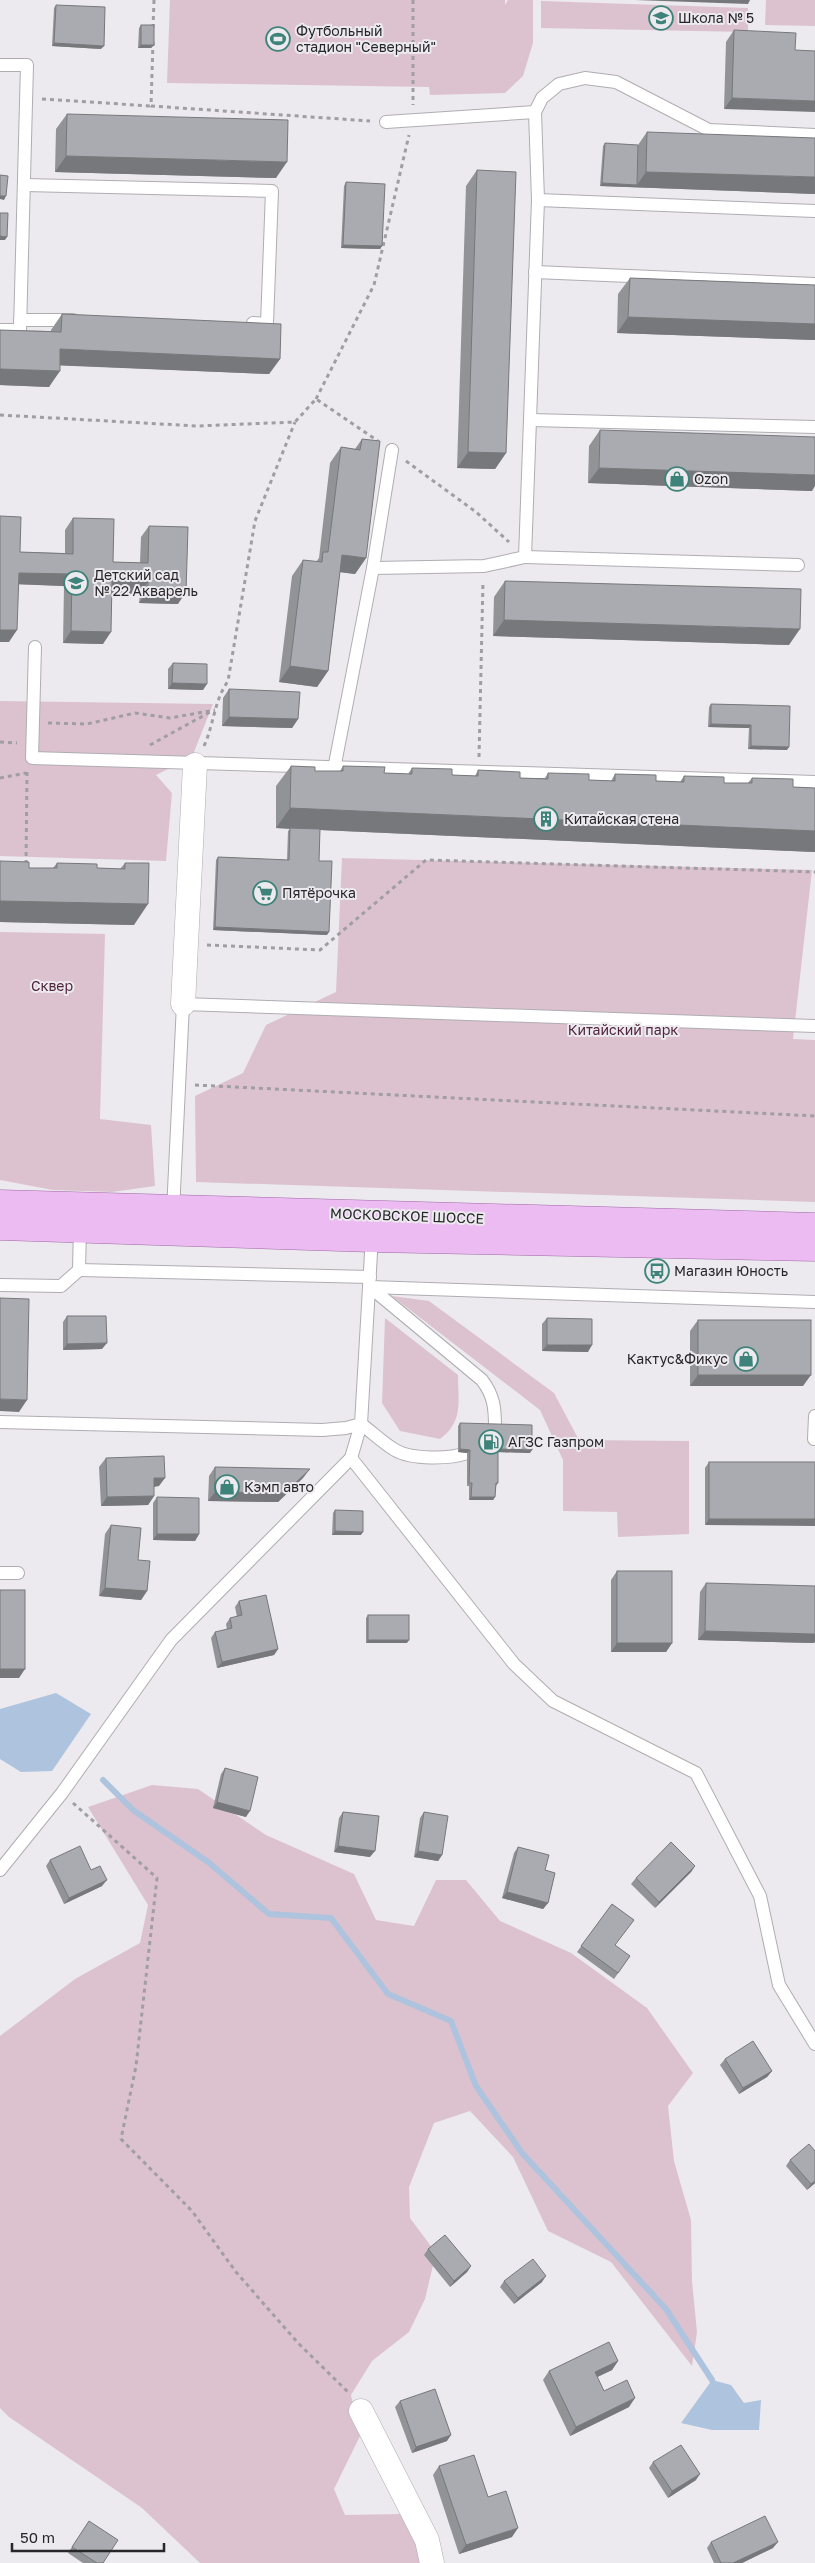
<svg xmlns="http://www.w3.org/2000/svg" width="815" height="2563" font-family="'Golos Text',sans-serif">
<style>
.green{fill:#dcc2cf}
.water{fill:#aec3dd}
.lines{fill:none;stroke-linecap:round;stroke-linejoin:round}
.stream{stroke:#aec3dd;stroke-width:6}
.lane-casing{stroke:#afadb2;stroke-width:14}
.street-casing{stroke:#afadb2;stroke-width:25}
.primary-casing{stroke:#9f69a6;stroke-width:29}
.path{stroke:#a09ea2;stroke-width:3;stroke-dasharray:4 4;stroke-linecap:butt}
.lane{stroke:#fff;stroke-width:12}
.street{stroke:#fff;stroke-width:24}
.primary{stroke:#ecbbf2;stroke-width:28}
.wall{fill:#929397}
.shaded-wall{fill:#77787b}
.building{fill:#aaabb0;stroke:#77787b}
.labels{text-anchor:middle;stroke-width:4;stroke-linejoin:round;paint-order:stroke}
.poi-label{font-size:14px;fill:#272628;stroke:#eceaef;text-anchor:start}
.park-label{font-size:14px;fill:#51253e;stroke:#eceaef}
.street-label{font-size:14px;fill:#272628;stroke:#eceaef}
</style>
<rect width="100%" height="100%" fill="#eceaef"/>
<g class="green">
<path d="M170 0H505V5L508 0H533V43L523 76 505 93 430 95 429 87 167 83Z"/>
<path d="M766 0H815V26L765 25Z"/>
<path d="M541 1 748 8V32L541 28Z"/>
<path d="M0 701 213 704 192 757 156 775 172 793 166 861 0 856Z"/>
<path d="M342 858 812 870 793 1039 815 1040V1202L196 1182 195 1096 243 1073 266 1025 336 992Z"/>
<path d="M0 932 105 934 100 1119 151 1125 155 1186 112 1192 53 1190 0 1180Z"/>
<path d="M392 1296 429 1301 554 1393 579 1440 689 1441V1534L618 1537 617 1512 563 1511V1460L540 1410Z"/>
<path d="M385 1318 458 1375C458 1401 464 1421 440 1439L400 1431 382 1403Z"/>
<path d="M152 1785 198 1789 266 1835 354 1874 376 1920 414 1926 436 1880H466L500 1921 571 1953 647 2008 693 2073 668 2106 674 2161 691 2220 692 2281 697 2332 692 2366 611 2262 548 2231 513 2157 470 2111 434 2123 409 2187 410 2218 436 2253 425 2299 409 2332 372 2361 351 2395 360 2436 334 2489 345 2515 400 2514 419 2542 424 2563H200L142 2508 9 2417 0 2408V2036L75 1979 140 1943 148 1905 88 1807Z"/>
</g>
<g class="water">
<path d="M56 1693 91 1714 52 1771 21 1772 0 1759V1709Z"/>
<path d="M712 2380 731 2385 744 2403 761 2400 759 2430H712L681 2423Z"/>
</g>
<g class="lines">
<path class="stream" d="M103 1780 133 1810 208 1862 269 1914 331 1918 388 1994 451 2021 476 2086 522 2153 666 2309 712 2380"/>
<g class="lane-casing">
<g id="lane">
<path d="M0 65H27L20 330H0"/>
<path d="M386 122 535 112"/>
<path d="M25 185 272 191 267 324 253 323"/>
<path d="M538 200 815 211"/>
<path d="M535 272 815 284"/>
<path d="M20 320H73"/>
<path d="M530 420 815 427"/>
<path d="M525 557 798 565"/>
<path d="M373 568 484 566 525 557 538 200 535 112 542 98 559 84 585 78 616 82 709 130 815 135"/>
<path d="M35 647 32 758 815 782"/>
<path d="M334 769 373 568 392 450"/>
<path d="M173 1211 183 1004 815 1026"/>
<path d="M79 1270 370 1277"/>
<path d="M0 1285 61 1286 79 1270 80 1228"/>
<path d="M370 1287 815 1302"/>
<path d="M370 1287 482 1380C494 1396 495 1408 495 1427"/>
<path d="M0 1422 322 1430 346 1428 361 1424 372 1236"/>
<path d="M814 1439 815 1416"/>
<path d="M351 1458 514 1664 553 1701 696 1773 760 1896 779 1985 815 2044"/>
<path d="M0 1573H18"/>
<path d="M0 1870 62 1793 171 1640 351 1458 361 1424C372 1432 383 1443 395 1450 412 1460 450 1459 467 1453"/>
</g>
</g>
<g class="street-casing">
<g id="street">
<path d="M183 1004 195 765"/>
<path d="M361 2411 427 2540 432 2563"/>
</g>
</g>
<g class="primary-casing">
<g id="primary">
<path d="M0 1204 815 1227"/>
<path d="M0 1226 372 1238 815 1247"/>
</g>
</g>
<g class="path">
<path d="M413 0V105"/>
<path d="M153 28 154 0"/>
<path d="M153 42 151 106 370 121"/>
<path d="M42 99 151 106"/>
<path d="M316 399 374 285 409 135"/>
<path d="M0 415 197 426 295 422 316 399 378 441"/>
<path d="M406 461 476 512 509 542"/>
<path d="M48 723 87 724 135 713 170 718 215 710"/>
<path d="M0 742 17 743"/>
<path d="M150 745 212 711"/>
<path d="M204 746C214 724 214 701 228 681L255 521 295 422"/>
<path d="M479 757 483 581"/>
<path d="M0 778 26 773"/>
<path d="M26 864 27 772"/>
<path d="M207 945 320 950 426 860 815 872"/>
<path d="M195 1085 815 1116"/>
<path d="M73 1803 157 1878 136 2066 121 2139 192 2211 236 2272 298 2343 350 2394"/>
</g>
<use href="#lane" class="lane"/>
<use href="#street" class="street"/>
<use href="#primary" class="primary"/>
</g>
<g class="wall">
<path d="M56 5 101 49 52 46 54 8Z"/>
<path d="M141 25 154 45 151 48H138L139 28Z"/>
<path d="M734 30 795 50 724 109 726 42Z"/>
<path d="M67 114 276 178 55 172 56 129Z"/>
<path d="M647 132 815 194 600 186 603 146 605 143 638 145Z"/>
<path d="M477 170 506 453 495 469 457 468 466 186Z"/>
<path d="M346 182 382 246 380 249 341 248 344 186Z"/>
<path d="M630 278 815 285V340L617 333 618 294Z"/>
<path d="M62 314 280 359 269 374 60 365 49 387 0 385V330L51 331V330Z"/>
<path d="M600 430 812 491 588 483 589 446Z"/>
<path d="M362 439 366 558 355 574 340 572 328 671 317 687 279 682 292 576 303 560 316 562 319 558 330 463 341 447 355 449Z"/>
<path d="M73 518 113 562 140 563 141 537 149 526 178 604 139 603 140 594 112 593 103 644 63 643 64 586 18 584 9 642 20 552 65 553V530Z"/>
<path d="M505 581 789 645 493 636 494 597Z"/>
<path d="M173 663 203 690 168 689V669Z"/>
<path d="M229 689 298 719 292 728 222 726 223 698Z"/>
<path d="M711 704 790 706 787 750 748 749 749 728 708 727 709 707Z"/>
<path d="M291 766 315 771H340L343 766 384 773 408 774 412 768 452 775 475 776 478 770 520 778H545L548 773 589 780 611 781 615 774 656 781 680 782 684 776 724 783H748L752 778 793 787 815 788V852L320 830 319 861 327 935 213 930 216 860 218 857 287 860 288 831 290 829 276 828V786Z"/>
<path d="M0 861 29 868H53L57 863 97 868 120 869 125 863 134 925 0 922Z"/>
<path d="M67 1316 102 1349 63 1350V1322Z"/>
<path d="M547 1318 588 1352 542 1351V1324Z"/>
<path d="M698 1320 803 1386H690V1331Z"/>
<path d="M460 1423 530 1453 498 1452V1483L496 1486 495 1497 493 1500H469V1486H467V1453L458 1452V1426Z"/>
<path d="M106 1458 159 1486 154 1487V1496L148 1505 101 1506 99 1467Z"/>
<path d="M709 1462H815L705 1525V1468Z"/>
<path d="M215 1467 303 1478 278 1502 208 1501 209 1476Z"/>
<path d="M157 1497 199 1534 195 1541 153 1540V1503Z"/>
<path d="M335 1510 361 1535H332L333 1513Z"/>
<path d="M111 1525 138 1560 147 1591 141 1600 99 1596 105 1534Z"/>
<path d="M617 1571 672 1643 666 1652H611V1580Z"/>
<path d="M706 1583 814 1643 698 1640 700 1592Z"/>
<path d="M239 1601 278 1649 274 1655 217 1668 211 1638 215 1632 227 1630 226 1624 230 1618 237 1617 235 1607Z"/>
<path d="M368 1615 407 1643H366V1618Z"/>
<path d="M225 1768 246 1817 213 1808 221 1774Z"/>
<path d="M343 1812 370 1857 334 1852 339 1818Z"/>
<path d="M424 1812 442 1855 438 1861 414 1857 420 1818Z"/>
<path d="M518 1847 545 1870 548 1903 543 1909 502 1898 514 1853Z"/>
<path d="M50 1860 91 1870 102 1886 64 1904 46 1866Z"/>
<path d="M695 1866 691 1872 655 1908 631 1884 636 1878Z"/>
<path d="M612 1904 615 1946 630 1956 614 1979 577 1952Z"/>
<path d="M725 2059 772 2071 767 2077 739 2094 720 2065Z"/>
<path d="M790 2160 815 2183 807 2190 786 2166Z"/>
<path d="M428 2249 471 2266 467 2272 450 2287 424 2255Z"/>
<path d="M504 2281 542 2282 514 2304 500 2287Z"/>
<path d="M618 2361 612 2370 597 2377 604 2391 629 2407 570 2436 543 2380 549 2371Z"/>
<path d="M400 2401 447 2441 412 2453 395 2407Z"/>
<path d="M653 2462 696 2480 668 2498 649 2468Z"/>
<path d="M439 2466 488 2497 512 2537 459 2554 433 2475Z"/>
<path d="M89 2521 103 2563H83L68 2553Z"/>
<path d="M711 2542 773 2548 742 2563H714L707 2548Z"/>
</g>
<g class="shaded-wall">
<path d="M635 0H750L748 4Z"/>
<path d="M54 43 104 46 101 49 52 46Z"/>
<path d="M141 45H154L151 48H138Z"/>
<path d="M732 98 815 101V112L724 109Z"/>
<path d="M66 156 287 162 276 178 55 172Z"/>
<path d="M646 172 815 177V194L600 186 602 183 637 185Z"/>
<path d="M0 196H6L4 200 0 199Z"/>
<path d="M0 236 7 237 5 240H0Z"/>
<path d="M343 245 382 246 380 249 341 248Z"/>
<path d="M628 317 815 324V340L617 333Z"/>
<path d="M60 349 280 359 269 374 49 365Z"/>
<path d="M0 369 60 371 49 387 0 385Z"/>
<path d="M468 452 506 453 495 469 457 468Z"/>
<path d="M599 468 815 475V486L812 491 588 483Z"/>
<path d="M342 555 366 558 355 574 331 571Z"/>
<path d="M19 573 72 574 64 586 11 584Z"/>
<path d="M112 581 148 582 140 594 104 593Z"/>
<path d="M148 591 186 592 178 604 139 603Z"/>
<path d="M504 620 800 629 789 645 493 636Z"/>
<path d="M0 630H17L9 642H0Z"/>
<path d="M71 631 111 632 103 644 63 643Z"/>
<path d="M290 666 328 671 317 687 279 682Z"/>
<path d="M172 683 207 684 203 690 168 689Z"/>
<path d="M229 717 298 719 292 728 222 726Z"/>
<path d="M711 724 751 725 749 728 708 727Z"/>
<path d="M751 746 789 747 787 750 748 749Z"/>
<path d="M290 808 815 831V852L276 828Z"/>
<path d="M0 901 148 904 134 925 0 922Z"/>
<path d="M215 927 329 932 327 935 213 930Z"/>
<path d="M107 1343 102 1349 63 1350 67 1344Z"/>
<path d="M547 1345H592L588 1352 542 1351Z"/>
<path d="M698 1375H811L803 1386H690Z"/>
<path d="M0 1399 27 1400 19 1412 0 1411Z"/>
<path d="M460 1449 470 1450 467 1453 458 1452Z"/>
<path d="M498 1449 532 1450 530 1453 496 1452Z"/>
<path d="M310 1469 303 1478 278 1502 208 1501 215 1492Z"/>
<path d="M154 1478H165L159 1486 147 1487Z"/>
<path d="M154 1496 148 1505 101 1506 107 1497Z"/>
<path d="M471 1497H495L493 1500H469Z"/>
<path d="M709 1519H815V1526L705 1525Z"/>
<path d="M335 1531 363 1532 361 1535H332Z"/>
<path d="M157 1534H199L195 1541 153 1540Z"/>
<path d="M105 1588 147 1591 141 1600 99 1596Z"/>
<path d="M705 1631 815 1634V1642L814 1643 698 1640Z"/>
<path d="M368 1640H409L407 1643H366Z"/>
<path d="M617 1643H672L666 1652H611Z"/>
<path d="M278 1649 274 1655 217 1668 222 1662Z"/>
<path d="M0 1669H25L19 1678H0Z"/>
<path d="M217 1802 250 1811 246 1817 213 1808Z"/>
<path d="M338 1846 375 1851 370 1857 334 1852Z"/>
<path d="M418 1851 442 1855 438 1861 414 1857Z"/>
<path d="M695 1866 691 1872 655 1908 659 1902Z"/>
<path d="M107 1880 102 1886 64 1904 69 1898Z"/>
<path d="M507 1892 548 1903 543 1909 502 1898Z"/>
<path d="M772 2071 767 2077 739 2094 743 2088Z"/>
<path d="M815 2181V2183L807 2190 811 2184Z"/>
<path d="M471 2266 467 2272 450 2287 454 2281Z"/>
<path d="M546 2276 542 2282 514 2304 518 2298Z"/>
<path d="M618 2361 612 2370 589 2381 595 2372Z"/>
<path d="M635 2398 629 2407 570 2436 576 2427Z"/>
<path d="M451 2435 447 2441 412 2453 416 2447Z"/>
<path d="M700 2474 696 2480 668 2498 672 2491Z"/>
<path d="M518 2528 512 2537 459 2554 466 2545Z"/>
<path d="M778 2542 773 2548 742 2563H733Z"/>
</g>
<g class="building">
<path d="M56 5 105 7 104 46 54 43Z"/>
<rect x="141" y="25" width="13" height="20"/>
<path d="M734 30 796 33 795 50 815 51V101L732 98Z"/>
<path d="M67 114 288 120 287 162 66 156Z"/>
<path d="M647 132 815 138V177L646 172Z"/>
<path d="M605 143 638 145 637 185 602 183Z"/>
<path d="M477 170 516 172 506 453 468 452Z"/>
<path d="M0 175 8 176 6 196H0Z"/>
<path d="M346 182 385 184 382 246 343 245Z"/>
<path d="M0 213H8L7 237 0 236Z"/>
<path d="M630 278 815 285V324L628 317Z"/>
<path d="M62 314 281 324 280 359 60 349V371L0 369V330L61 332Z"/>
<path d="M600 430 815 437V475L599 468Z"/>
<path d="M362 439 380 441 366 558 342 555 328 671 290 666 303 560 322 562 323 552H328L341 447 360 450Z"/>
<path d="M0 516 21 517 20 552 73 554V518L114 519 113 562 148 563 149 526 188 527 186 592 148 591V582L112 581 111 632 71 631 72 574 19 573 17 630H0Z"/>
<path d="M505 581 801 589 800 629 504 620Z"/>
<path d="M173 663 207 664V684L172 683Z"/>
<path d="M229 689 300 692 298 719 229 717Z"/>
<path d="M711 704 790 706 789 747 751 746V725L711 724Z"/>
<path d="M291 766 315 767V771H343V766L385 767 384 773 412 774V768L452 769V775L478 776V770L520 772V778L548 779V773L589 774V780L615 781V774L656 775V781L684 782V776L724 777V783H752V778L793 779V787L815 788V831L290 808Z"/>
<path d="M290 828 320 829 319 861H332L329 932 215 927 218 857 289 860Z"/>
<path d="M0 861 29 862V868H57V863L97 864V868L125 869V863H149L148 904 0 901Z"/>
<path d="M0 1298 29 1299 27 1400 0 1399Z"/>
<path d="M67 1316H106L107 1343 67 1344Z"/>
<path d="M547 1318 592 1319V1345H547Z"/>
<rect x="698" y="1320" width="113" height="55"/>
<path d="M460 1423 532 1425V1450L498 1449V1483H496L495 1497H471L472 1483H469L470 1450 460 1449Z"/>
<path d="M164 1456 165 1478H154V1496L107 1497 106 1458Z"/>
<rect x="709" y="1462" width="106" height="57"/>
<path d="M215 1467 310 1469 285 1493 215 1492Z"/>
<path d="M157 1497 199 1498V1534H157Z"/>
<path d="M335 1510 363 1511V1532L335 1531Z"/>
<path d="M111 1525 141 1528 138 1560 150 1561 147 1591 105 1588Z"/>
<rect x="617" y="1571" width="55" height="72"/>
<path d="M706 1583 815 1586V1634L705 1631Z"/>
<rect x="0" y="1590" width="25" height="79"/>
<path d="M266 1595 278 1649 222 1662 215 1632 232 1628 230 1618 242 1615 239 1601Z"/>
<rect x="368" y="1615" width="41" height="25"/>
<path d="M225 1768 258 1777 250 1811 217 1802Z"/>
<path d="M343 1812 379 1816 375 1851 338 1846Z"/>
<path d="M424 1812 448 1816 442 1855 418 1851Z"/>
<path d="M671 1842 695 1866 659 1902 636 1878Z"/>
<path d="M80 1846 91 1870 100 1866 107 1880 69 1898 50 1860Z"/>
<path d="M518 1847 549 1855 545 1870 555 1873 548 1903 507 1892Z"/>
<path d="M612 1904 634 1920 615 1945 630 1956 618 1973 581 1946Z"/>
<path d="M753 2041 772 2071 743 2088 725 2059Z"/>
<path d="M809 2144 815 2151V2181L811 2184 790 2160Z"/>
<path d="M445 2235 471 2266 454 2281 428 2249Z"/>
<path d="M533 2259 546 2276 518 2298 504 2281Z"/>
<path d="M609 2342 618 2361 595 2372 604 2391 627 2380 635 2398 576 2427 549 2371Z"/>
<path d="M435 2389 451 2435 416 2447 400 2401Z"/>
<path d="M681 2445 700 2474 672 2491 653 2462Z"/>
<path d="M474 2455 488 2497 506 2491 518 2528 466 2545 439 2466Z"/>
<path d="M765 2516 778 2542 733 2563H721L711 2542Z"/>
<path d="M89 2521 118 2540 103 2563H97L72 2547Z"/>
</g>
<defs>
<g id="school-ring" transform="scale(1.25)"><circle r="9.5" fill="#eceaef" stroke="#3e8379" stroke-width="1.5"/><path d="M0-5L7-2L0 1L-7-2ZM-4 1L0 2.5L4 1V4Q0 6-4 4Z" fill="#3e8379"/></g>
<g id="stadium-ring" transform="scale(1.25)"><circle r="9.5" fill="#eceaef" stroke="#3e8379" stroke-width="1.5"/><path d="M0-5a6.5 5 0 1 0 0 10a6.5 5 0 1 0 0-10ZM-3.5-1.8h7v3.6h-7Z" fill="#3e8379"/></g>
<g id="shop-ring" transform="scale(1.25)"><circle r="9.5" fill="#eceaef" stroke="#3e8379" stroke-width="1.5"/><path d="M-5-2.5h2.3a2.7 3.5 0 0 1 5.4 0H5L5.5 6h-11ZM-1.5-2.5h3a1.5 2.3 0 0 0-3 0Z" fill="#3e8379"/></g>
<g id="building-ring" transform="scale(1.25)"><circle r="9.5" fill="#eceaef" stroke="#3e8379" stroke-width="1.5"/><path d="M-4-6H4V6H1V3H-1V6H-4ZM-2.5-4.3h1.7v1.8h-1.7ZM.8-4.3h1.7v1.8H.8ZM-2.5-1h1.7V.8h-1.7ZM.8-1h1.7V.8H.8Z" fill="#3e8379"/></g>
<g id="supermarket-ring" transform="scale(1.25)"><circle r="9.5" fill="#eceaef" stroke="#3e8379" stroke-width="1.5"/><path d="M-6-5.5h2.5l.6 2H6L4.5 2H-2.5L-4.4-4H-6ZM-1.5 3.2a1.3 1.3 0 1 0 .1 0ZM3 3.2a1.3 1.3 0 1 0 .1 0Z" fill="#3e8379"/></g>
<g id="bus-ring" transform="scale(1.25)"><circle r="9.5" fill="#eceaef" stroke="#3e8379" stroke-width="1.5"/><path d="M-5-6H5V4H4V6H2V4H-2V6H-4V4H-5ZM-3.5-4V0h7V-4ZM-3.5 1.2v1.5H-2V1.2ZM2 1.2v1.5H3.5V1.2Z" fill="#3e8379"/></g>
<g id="fuel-ring" transform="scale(1.25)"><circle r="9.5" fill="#eceaef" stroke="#3e8379" stroke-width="1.5"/><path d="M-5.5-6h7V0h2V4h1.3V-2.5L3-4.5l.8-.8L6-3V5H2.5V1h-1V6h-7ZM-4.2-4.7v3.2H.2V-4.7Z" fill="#3e8379"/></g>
</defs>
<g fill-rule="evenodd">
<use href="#school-ring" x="661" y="18"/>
<use href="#stadium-ring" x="278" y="39"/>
<use href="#shop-ring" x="677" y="479"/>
<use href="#school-ring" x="76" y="583"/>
<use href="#building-ring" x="546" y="819"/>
<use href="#supermarket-ring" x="265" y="893"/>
<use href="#bus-ring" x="657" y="1271"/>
<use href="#shop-ring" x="746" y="1359"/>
<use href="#fuel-ring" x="491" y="1442"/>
<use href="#shop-ring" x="227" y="1487"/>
</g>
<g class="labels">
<g class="poi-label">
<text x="678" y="23">Школа № 5</text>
<text x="296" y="36">Футбольный<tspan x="296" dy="16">стадион "Северный"</tspan></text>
<text x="694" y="484">Ozon</text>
<text x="94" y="580">Детский сад<tspan x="94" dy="16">№ 22 Акварель</tspan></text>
<text x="564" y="824">Китайская стена</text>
<text x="282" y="898">Пятёрочка</text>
<text x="674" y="1276">Магазин Юность</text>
<text x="728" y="1364" text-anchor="end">Кактус&amp;Фикус</text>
<text x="508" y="1447">АГЗС Газпром</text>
<text x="244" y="1492">Кэмп авто</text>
</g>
<g class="park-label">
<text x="52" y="991">Сквер</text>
<text x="623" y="1035">Китайский парк</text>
</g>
<g class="street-label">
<text transform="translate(407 1216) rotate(2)" y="5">МОСКОВСКОЕ ШОССЕ</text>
</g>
</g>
<path d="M12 2543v8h152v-8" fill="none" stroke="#272628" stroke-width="2.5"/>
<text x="20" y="2543" font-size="15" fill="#272628" stroke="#eceaef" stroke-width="4" paint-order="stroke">50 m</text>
</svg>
